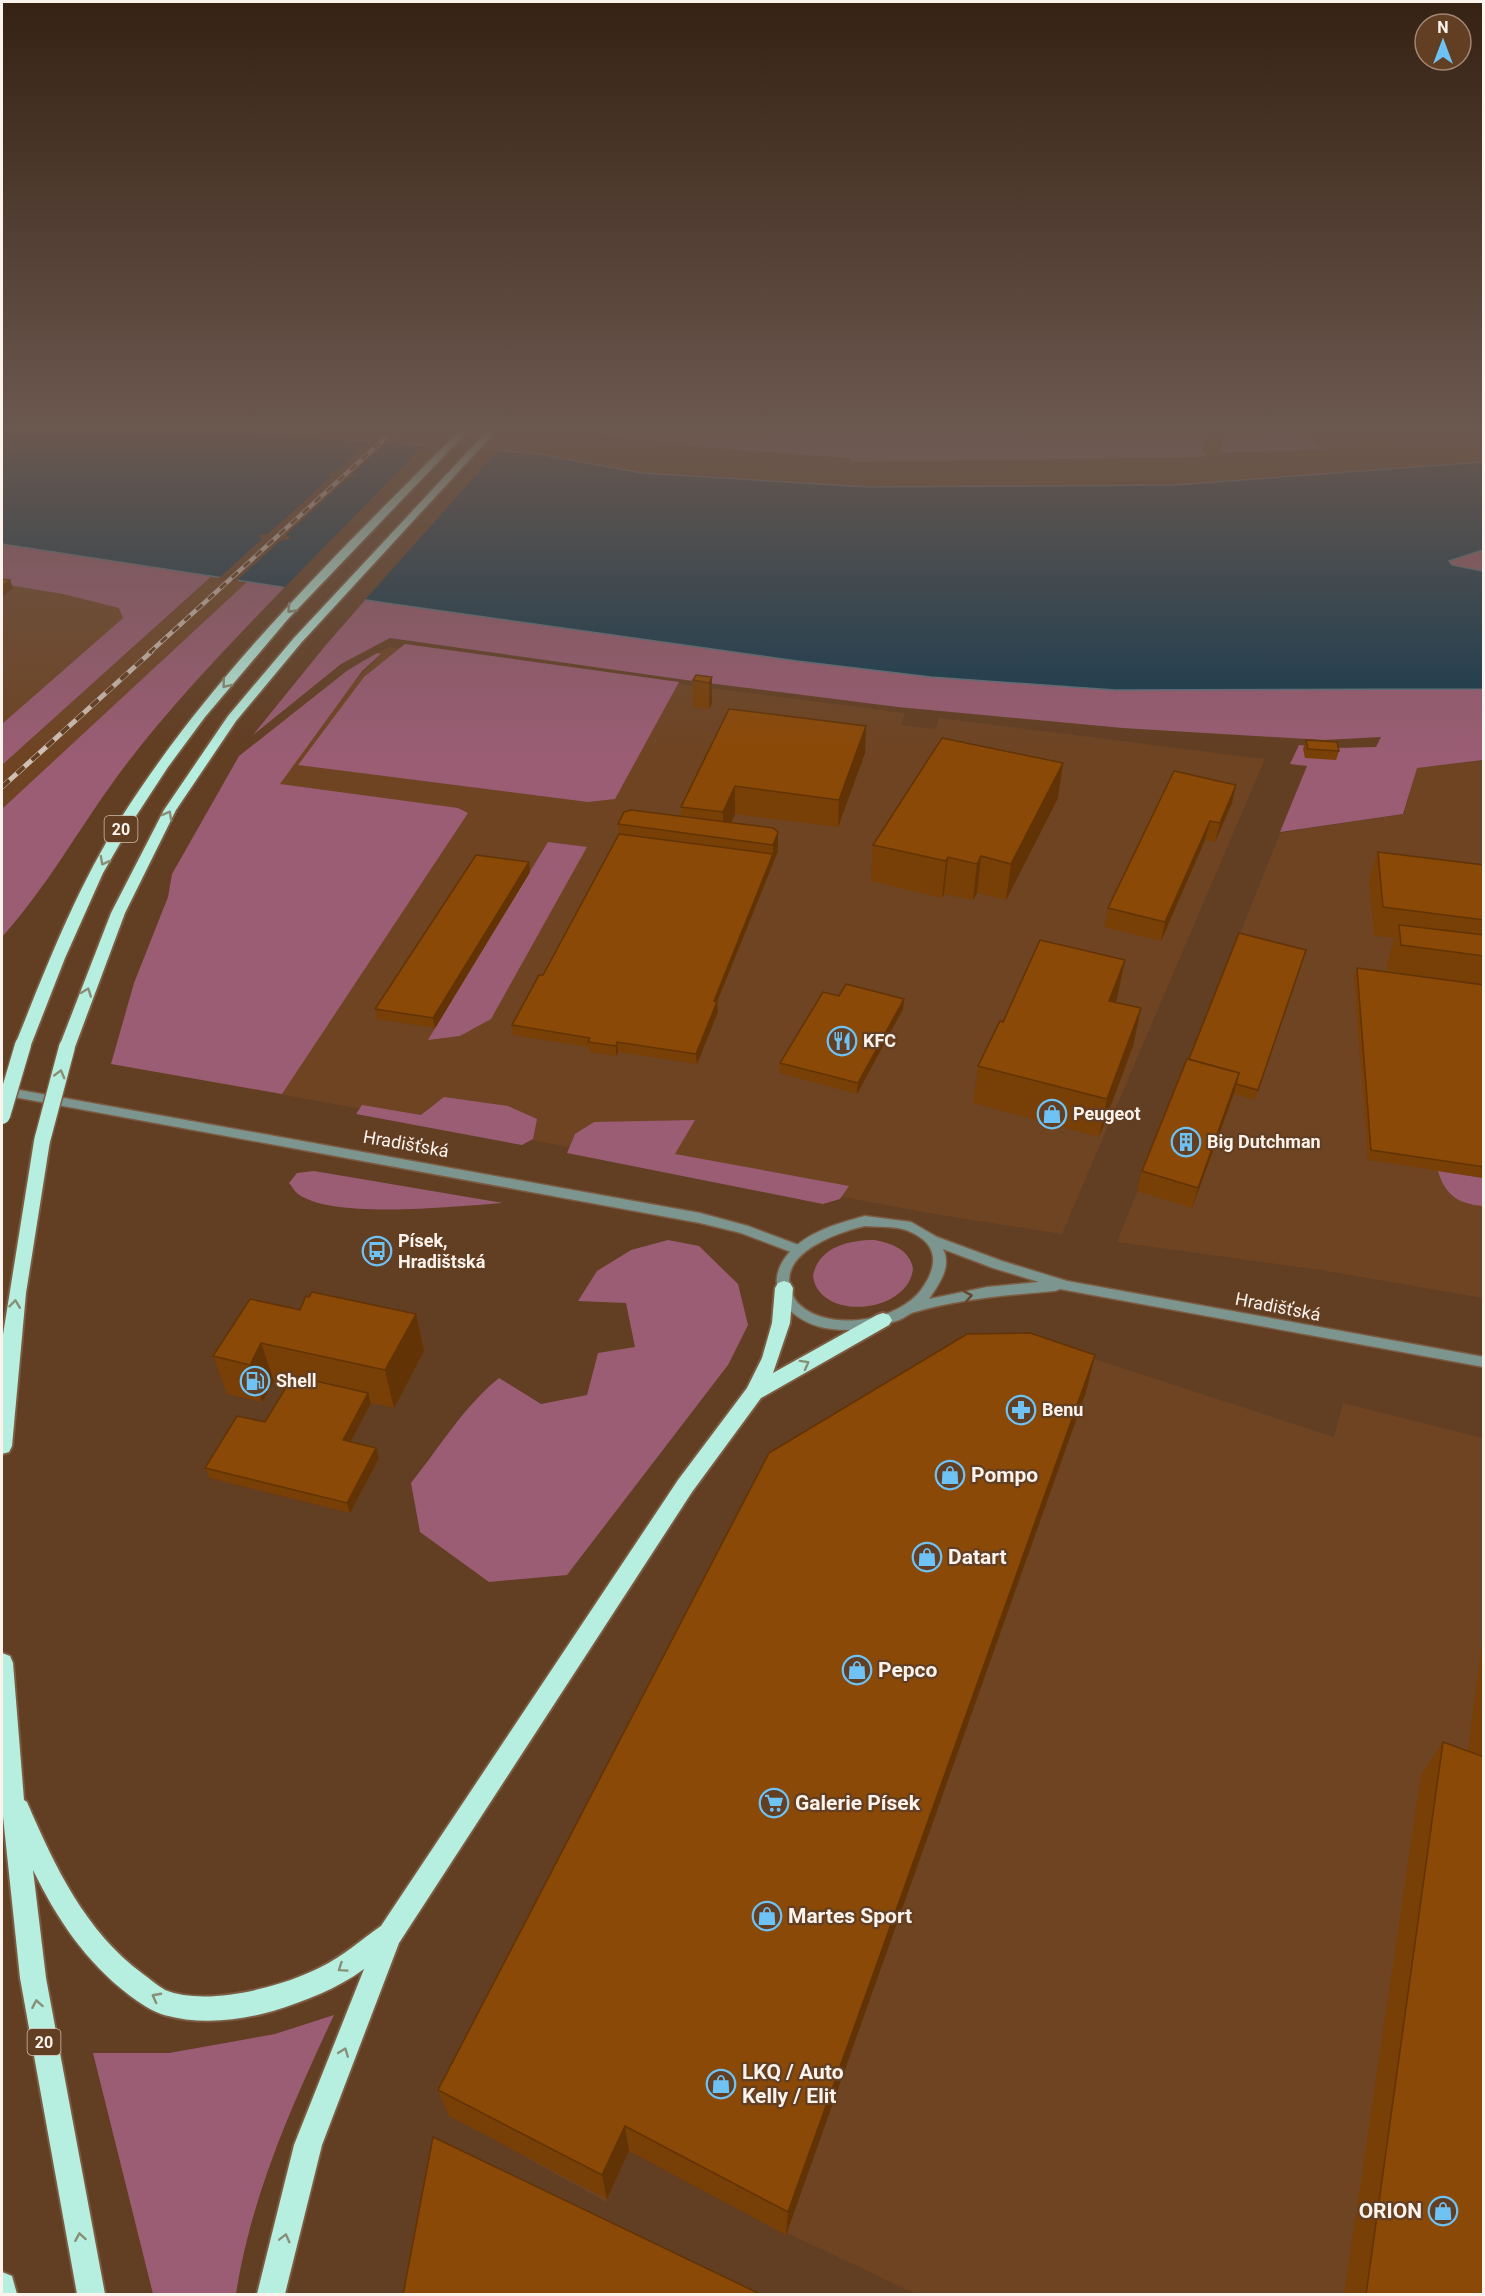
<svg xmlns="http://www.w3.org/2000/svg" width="1485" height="2296" font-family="Roboto,sans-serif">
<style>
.built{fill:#6e4423}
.green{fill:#9a5d74}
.water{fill:#143a4f;stroke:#5a727e;stroke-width:1.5}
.pier{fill:#623e22}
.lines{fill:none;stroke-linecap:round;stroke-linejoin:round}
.minor-casing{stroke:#7b5b42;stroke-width:3}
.tertiary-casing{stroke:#7b5b42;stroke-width:3}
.trunk-casing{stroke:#7b5b42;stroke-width:4}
.minor{fill:#7c958e;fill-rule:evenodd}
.tertiary{fill:#7c958e;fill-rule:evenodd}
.trunk{fill:#b6efe0;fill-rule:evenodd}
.rail-far1-casing{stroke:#d0bfb3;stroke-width:4.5}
.rail-casing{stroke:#d0bfb3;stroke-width:5}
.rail-far1{stroke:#623e22;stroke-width:3;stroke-dasharray:8;stroke-linecap:butt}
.rail{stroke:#623e22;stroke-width:4;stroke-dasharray:10;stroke-linecap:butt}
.trunk-bridge-casing{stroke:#7b5b42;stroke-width:19;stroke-linecap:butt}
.trunk-bridge{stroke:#b6efe0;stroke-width:16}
.wall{fill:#783f06}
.shaded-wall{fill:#613305}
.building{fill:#8b4907;stroke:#613305;stroke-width:1.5}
.oneway{stroke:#888e77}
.oneway2{stroke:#65472d}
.labels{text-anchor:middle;stroke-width:4.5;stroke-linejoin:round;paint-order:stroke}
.shield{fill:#623e22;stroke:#cebdb0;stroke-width:1.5}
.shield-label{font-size:16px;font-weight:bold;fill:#fcf3ed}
.poi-label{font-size:18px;font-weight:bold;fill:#fcf3ed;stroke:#623e22;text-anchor:start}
.street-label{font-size:18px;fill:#fcf3ed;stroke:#623e22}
.near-poi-label{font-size:21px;font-weight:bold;fill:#fcf3ed;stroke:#623e22;text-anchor:start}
</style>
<rect width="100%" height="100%" fill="#623e22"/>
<g class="built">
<path d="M374 432H409L2 809V765Z"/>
<path d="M2 584 63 594 120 608 123 618 2 724Z"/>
<path d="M389 647 905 713 901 725 935 729 939 718 1265 759 1062 1234 946 1216 120 1065 150 982 246 830 351 684 381 655 377 653Z"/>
<path d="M1483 761V1298L1320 1270 1117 1242 1280 833 1404 814 1416 768Z"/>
<path d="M1042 1342 1334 1437 1343 1403 1483 1438V2294H916L785 2232 629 2150 606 2202 450 2115Z"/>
</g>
<g class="green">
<path d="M582 432H1283L1310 434 1317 445 1326 449 1218 453 1200 457 852 462 850 458 713 448Z"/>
<path d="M2 544 213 575 2 765V724L123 618 119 608 63 594 2 584Z"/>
<path d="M1483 550V571L1452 565 1448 560Z"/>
<path d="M248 581 285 587C226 648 167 709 116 778 77 832 46 888 2 937V809Z"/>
<path d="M366 599 797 661 931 677 1115 690 1484 689 1483 760 1417 768 1403 814 1280 832 1307 766 1290 764 1299 745 1338 748 1376 747 1381 737 1324 740 1123 728 898 707 700 682 390 638 341 664 253 735 325 646Z"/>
<path d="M405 644 679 682 615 799 588 802 298 765 364 677Z"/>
<path d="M377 653 381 654 362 671 280 784 458 808 468 813 282 1094 111 1064 134 983 168 897 172 874 239 756 348 670Z"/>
<path d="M548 842 587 847 491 1019 460 1036 428 1040Z"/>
<path d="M444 1097 508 1106 537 1119 533 1139 522 1145 356 1114 362 1105 421 1115Z"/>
<path d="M695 1120 675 1154 849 1186 840 1199 823 1204 567 1153 575 1134 594 1122Z"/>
<path d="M314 1171 503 1203C458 1206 333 1220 298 1194 294 1191 292 1186 289 1183L297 1173Z"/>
<path d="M1438 1171 1483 1178V1206C1458 1204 1445 1195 1438 1171Z"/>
<path d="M668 1240 699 1246 738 1284 748 1325 728 1365 567 1575 489 1582 420 1532 411 1483C439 1448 465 1405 499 1378L541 1404 587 1395 598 1353 635 1347 626 1303 578 1301 597 1271 631 1250Z"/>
<path d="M874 1240C892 1243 910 1250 913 1269 908 1314 819 1322 813 1276 818 1247 849 1240 874 1240Z"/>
<path d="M334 2015C292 2105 251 2196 236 2294H153L93 2053H169L275 2034Z"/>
</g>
<path class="water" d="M2 432H234L533 453 642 473 869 487 1174 485 1483 462V550L1449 561 1452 565 1483 571V689L1115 690 931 677 797 661 386 603 2 544Z"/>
<g class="pier">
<path d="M374 438 390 440 353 473 357 477 348 478 286 535 290 537 289 539 280 541 235 582 218 579 262 539 258 535 268 534 331 477 327 474 337 472Z"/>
<path d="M427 442 501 447 363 602 283 589Z"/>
</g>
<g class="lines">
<g class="minor-casing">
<path id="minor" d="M3 1087 700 1213 748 1226 804 1247 805 1250 804 1253 799 1255 741 1233 700 1223 3 1095Z"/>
</g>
<g class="tertiary-casing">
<path id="tertiary" d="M865 1216 911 1222 937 1237 1002 1261 1067 1281 1484 1357V1367L1060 1289 1055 1291C1008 1295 960 1299 915 1312 909 1313 905 1318 899 1320 876 1328 856 1332 832 1329 793 1325 758 1290 788 1254 806 1232 839 1223 865 1216ZM865 1226C878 1227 894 1226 906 1230 938 1242 940 1264 921 1290 898 1321 831 1332 801 1306 795 1301 793 1297 791 1290 778 1253 838 1232 865 1226ZM943 1249 993 1268 1039 1282 987 1287 929 1299C939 1284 952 1267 943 1249Z"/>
</g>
<g class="trunk-casing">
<g id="trunk">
<path d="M458 432H467L288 619 205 717 168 767 134 819 103 873 65 958 31 1045 28 1049H18L15 1045C46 968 76 889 121 818 213 673 338 553 458 432Z"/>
<path d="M486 432H495L301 643 236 721 176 810 125 913 75 1047 67 1052 62 1051 59 1047 111 913 164 810 228 716 293 639Z"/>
<path d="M42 1135 50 1141 26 1293 12 1446 9 1452 2 1454V1341L34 1141Z"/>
<path d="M784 1281 790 1283 793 1288 790 1323 773 1373 877 1315 883 1313 889 1315 892 1320 889 1325 761 1398 692 1492 399 1943 322 2145 285 2294H257L294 2145 364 1969C337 1989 305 2001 273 2011 238 2021 200 2025 164 2015 151 2011 140 2003 129 1995 85 1961 57 1919 33 1870L46 1978 105 2294H77L20 1978 2 1807V1653L10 1656 13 1663 24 1800 27 1802C55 1867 85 1931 143 1974 150 1979 158 1986 165 1990 207 2007 282 1987 321 1967 343 1956 361 1940 381 1926L678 1480 747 1388 762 1358 772 1323 775 1288 778 1283Z"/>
<path d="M2 2272 12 2276 17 2294H2Z"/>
</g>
</g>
<use href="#minor" class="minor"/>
<use href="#tertiary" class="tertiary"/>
<use href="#trunk" class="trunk"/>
<g class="rail-far1-casing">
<path id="rail-far1" d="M149 653 392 432"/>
</g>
<g class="rail-casing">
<path id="rail" d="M2 787 151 652"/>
</g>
<use href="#rail-far1" class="rail-far1"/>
<use href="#rail" class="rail"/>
<g class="trunk-bridge-casing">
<g id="trunk-bridge">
<path d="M2 1116 23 1045"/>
<path d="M42 1141 67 1047"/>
</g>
</g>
<use href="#trunk-bridge" class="trunk-bridge"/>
</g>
<g class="wall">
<path d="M731 432H769L764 439 731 436Z"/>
<path d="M1206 432H1223L1224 433 1219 455 1206 456 1202 450Z"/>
<path d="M1350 432H1484V437L1395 441 1394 444 1365 445Z"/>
<path d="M712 677V704L709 709 693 707V680Z"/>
<path d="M729 709 865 753 838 827 735 814 731 823 778 832V851L717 1002 718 1012 697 1064 618 1052 616 1056 589 1052V1047L513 1035 512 1025 543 975 619 834 618 824 681 816V807Z"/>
<path d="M1306 740 1339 751 1336 760 1305 758 1303 749Z"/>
<path d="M1174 771 1232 803 1215 842 1205 840 1161 941 1104 927 1108 908Z"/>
<path d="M1058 798 1006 900 977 893 973 900 944 894 942 898 871 881 873 845Z"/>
<path d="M1378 852 1484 865V1178L1368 1160 1354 978 1357 968 1387 972V962L1395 938 1374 936 1369 880Z"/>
<path d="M530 872 435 1028 377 1019 375 1009Z"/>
<path d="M1125 960 1116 1002 1141 1008 1133 1046 1099 1137 973 1103 978 1066 1003 1022Z"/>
<path d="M1303 960 1255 1100 1234 1094 1192 1208 1137 1191 1142 1171Z"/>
<path d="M839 996 903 1009 857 1094 779 1073 780 1063Z"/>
<path d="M300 1310 416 1314 424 1351 394 1408 371 1403 350 1442 379 1458 350 1513 209 1478 205 1468 265 1422 288 1384 274 1381 262 1402 227 1394 213 1356Z"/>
<path d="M1095 1355 1086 1392 786 2235 629 2151 607 2199 449 2116 438 2090Z"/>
<path d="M1484 1627V2295H1344L1421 1775 1443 1742 1468 1751Z"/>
</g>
<g class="shaded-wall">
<path d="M764 432H769L764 439Z"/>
<path d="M10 580 13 588 2 597V586Z"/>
<path d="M712 677V704L709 709V683Z"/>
<path d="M866 726 865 753 838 827 839 800Z"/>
<path d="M1063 763 1058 798 1006 900 1011 864Z"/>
<path d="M1236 785 1232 803 1215 842 1220 823Z"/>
<path d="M735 786V814L723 840V812Z"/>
<path d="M1210 821 1205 840 1161 941 1165 922Z"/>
<path d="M778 832V851L717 1002 718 1012 697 1064 696 1054 714 1001 773 854V845Z"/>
<path d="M981 856 977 893 973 900 977 864Z"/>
<path d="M948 857 944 894 942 898 946 861Z"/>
<path d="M529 862 530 872 435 1028 433 1018Z"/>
<path d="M1125 960 1117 998 1102 1038 1109 1001Z"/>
<path d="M904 999 903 1009 857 1094 858 1083Z"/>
<path d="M1141 1008 1133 1046 1099 1137 1107 1099Z"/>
<path d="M617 1042 618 1052 616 1056V1046Z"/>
<path d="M1239 1073 1234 1093 1192 1208 1198 1188Z"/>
<path d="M416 1314 424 1351 394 1408 385 1370Z"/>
<path d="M261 1343 274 1381 262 1402 250 1365Z"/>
<path d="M1095 1355 1086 1392 786 2235 788 2212Z"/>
<path d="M368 1393 371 1403 346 1450 343 1440Z"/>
<path d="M376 1448 379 1458 350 1513 347 1503Z"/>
<path d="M625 2126 629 2151 607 2199 602 2175Z"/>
</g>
<g class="building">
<path d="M1210 432H1223L1224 433H1210Z"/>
<path d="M2 579 10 580 2 586Z"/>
<path d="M696 675 712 677 709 683 693 680Z"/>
<path d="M729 709 866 726 839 800 735 786 723 812 681 807Z"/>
<path d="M942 738 1063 763 1011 864 981 856 977 864 948 857 946 861 873 845Z"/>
<path d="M1306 740 1337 742 1339 751 1308 749Z"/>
<path d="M1174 771 1236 785 1220 823 1210 821 1165 922 1108 908Z"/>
<path d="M631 810 773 828 778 832 773 845 618 824 624 812Z"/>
<path d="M619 834 773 854 714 1001 717 1002 696 1054 617 1042 616 1046 588 1042 590 1038 512 1025 539 975H543Z"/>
<path d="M1378 852 1484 865V920L1383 907Z"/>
<path d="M476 855 529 862 433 1018 375 1009Z"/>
<path d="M1399 925 1484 935V956L1401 945Z"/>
<path d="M1239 933 1306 950 1258 1090 1236 1084 1239 1073 1189 1059Z"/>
<path d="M1040 940 1125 960 1109 1001 1141 1008 1107 1099 978 1066 1000 1021 1003 1022Z"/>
<path d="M1357 968 1484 985V1167L1371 1150Z"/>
<path d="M846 984 904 999 858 1083 780 1063 823 992 839 996Z"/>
<path d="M1187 1059 1239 1073 1198 1188 1142 1171Z"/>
<path d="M312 1292 416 1314 385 1370 261 1343 250 1365 213 1356 250 1299 300 1310 306 1296 309 1297Z"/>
<path d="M1030 1333 1095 1355 788 2212 625 2126 602 2175 438 2090 769 1453 967 1334Z"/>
<path d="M293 1376 368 1393 343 1440 376 1448 347 1503 205 1468 237 1416 265 1422Z"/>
<path d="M1443 1742 1484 1757V2295H1366Z"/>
<path d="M433 2137 762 2295H403Z"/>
</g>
<defs><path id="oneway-chevron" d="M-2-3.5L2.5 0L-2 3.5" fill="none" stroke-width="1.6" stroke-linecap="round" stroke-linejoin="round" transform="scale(1.5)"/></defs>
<g class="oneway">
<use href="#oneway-chevron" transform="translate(291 609) rotate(134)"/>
<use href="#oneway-chevron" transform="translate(226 684) rotate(129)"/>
<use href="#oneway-chevron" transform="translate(168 815) rotate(-61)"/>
<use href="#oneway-chevron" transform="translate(104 861) rotate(118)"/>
<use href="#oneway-chevron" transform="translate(87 992) rotate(-69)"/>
<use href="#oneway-chevron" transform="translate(60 1074) rotate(-75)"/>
<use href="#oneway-chevron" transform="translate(15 1304) rotate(-83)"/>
<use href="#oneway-chevron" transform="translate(805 1364) rotate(-29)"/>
<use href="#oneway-chevron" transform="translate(342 1968) rotate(146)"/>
<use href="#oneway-chevron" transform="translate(156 1997) rotate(-152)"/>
<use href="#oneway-chevron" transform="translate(37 2004) rotate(-100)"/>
<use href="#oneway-chevron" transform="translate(344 2052) rotate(-69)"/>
<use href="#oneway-chevron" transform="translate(80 2237) rotate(-100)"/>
<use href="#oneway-chevron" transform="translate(285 2238) rotate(-76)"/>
</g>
<use class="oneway2" href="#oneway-chevron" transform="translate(968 1296) rotate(-10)"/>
<linearGradient id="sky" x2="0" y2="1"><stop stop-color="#362213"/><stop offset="0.57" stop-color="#6b584f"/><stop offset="1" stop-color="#6b584f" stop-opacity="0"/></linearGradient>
<rect width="1485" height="753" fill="url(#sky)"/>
<defs>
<g id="restaurant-ring" transform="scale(1.5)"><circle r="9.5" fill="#623e22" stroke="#6fc2f4" stroke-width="1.5"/><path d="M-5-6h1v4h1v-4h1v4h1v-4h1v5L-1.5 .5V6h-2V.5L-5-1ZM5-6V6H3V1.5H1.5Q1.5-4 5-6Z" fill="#6fc2f4"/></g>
<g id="shop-ring" transform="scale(1.5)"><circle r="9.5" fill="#623e22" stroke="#6fc2f4" stroke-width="1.5"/><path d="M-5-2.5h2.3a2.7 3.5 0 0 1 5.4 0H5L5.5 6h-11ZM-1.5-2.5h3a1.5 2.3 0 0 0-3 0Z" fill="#6fc2f4"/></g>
<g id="building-ring" transform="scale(1.5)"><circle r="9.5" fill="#623e22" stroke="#6fc2f4" stroke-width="1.5"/><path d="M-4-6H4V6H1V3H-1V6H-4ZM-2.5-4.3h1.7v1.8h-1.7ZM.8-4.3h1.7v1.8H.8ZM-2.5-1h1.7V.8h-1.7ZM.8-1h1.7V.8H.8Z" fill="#6fc2f4"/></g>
<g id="bus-ring" transform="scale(1.5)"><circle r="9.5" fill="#623e22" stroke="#6fc2f4" stroke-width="1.5"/><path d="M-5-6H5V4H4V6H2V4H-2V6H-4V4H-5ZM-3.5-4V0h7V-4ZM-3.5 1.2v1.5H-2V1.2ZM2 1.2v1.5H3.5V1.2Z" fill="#6fc2f4"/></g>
<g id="fuel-ring" transform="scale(1.5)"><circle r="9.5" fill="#623e22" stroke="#6fc2f4" stroke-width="1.5"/><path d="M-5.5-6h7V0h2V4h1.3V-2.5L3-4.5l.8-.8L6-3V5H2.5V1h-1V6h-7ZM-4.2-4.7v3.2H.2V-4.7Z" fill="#6fc2f4"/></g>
<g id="pharmacy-ring" transform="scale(1.5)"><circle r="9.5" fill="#623e22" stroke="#6fc2f4" stroke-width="1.5"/><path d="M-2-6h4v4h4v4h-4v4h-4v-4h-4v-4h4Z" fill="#6fc2f4"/></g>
<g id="supermarket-ring" transform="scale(1.5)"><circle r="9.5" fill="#623e22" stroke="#6fc2f4" stroke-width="1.5"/><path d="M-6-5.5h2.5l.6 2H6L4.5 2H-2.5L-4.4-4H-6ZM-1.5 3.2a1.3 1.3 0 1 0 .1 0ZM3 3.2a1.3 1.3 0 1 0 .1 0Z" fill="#6fc2f4"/></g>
</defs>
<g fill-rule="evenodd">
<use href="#restaurant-ring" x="842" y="1041"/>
<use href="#shop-ring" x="1052" y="1114"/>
<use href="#building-ring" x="1186" y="1142"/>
<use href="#bus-ring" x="377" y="1251"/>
<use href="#fuel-ring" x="255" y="1381"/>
<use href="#pharmacy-ring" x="1021" y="1410"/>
<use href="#shop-ring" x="950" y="1475"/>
<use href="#shop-ring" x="927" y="1557"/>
<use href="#shop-ring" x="857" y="1670"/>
<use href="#supermarket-ring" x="774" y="1803"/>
<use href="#shop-ring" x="767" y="1916"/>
<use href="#shop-ring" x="721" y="2084"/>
<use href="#shop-ring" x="1443" y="2211"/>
</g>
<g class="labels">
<g class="shield">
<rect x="104.5" y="816" width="33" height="26" rx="4.5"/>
<rect x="27.5" y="2029" width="33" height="26" rx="4.5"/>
</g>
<g class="shield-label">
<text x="121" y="835">20</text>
<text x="44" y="2048">20</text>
</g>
<g class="poi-label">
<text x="863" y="1047">KFC</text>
<text x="1073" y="1120">Peugeot</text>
<text x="1207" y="1148">Big Dutchman</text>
<text x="398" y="1247">Písek,<tspan x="398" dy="21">Hradištská</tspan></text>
<text x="276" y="1387">Shell</text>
<text x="1042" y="1416">Benu</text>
</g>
<g class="street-label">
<text transform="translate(406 1144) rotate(10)" y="6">Hradišťská</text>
<text transform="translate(1278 1307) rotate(11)" y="6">Hradišťská</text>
</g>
<g class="near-poi-label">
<text x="971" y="1482">Pompo</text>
<text x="948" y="1564">Datart</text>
<text x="878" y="1677">Pepco</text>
<text x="795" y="1810">Galerie Písek</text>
<text x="788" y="1923">Martes Sport</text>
<text x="742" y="2079">LKQ / Auto<tspan x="742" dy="24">Kelly / Elit</tspan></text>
<text x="1422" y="2218" text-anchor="end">ORION</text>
</g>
</g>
<rect width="1485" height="2296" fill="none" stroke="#fcf3ed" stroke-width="6"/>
<g transform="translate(1443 42)"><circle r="28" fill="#623e22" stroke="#a08673" stroke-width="1.5"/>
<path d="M0-4.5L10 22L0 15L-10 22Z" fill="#6fc2f4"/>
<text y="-9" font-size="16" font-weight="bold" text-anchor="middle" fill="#fcf3ed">N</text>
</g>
</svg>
